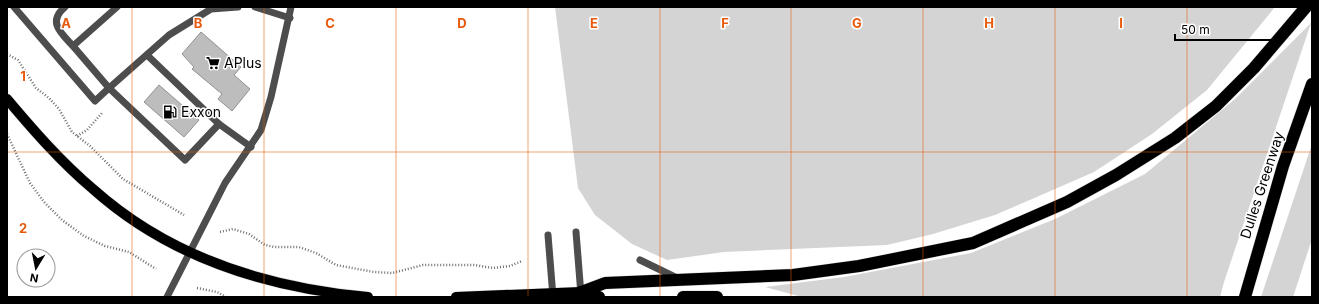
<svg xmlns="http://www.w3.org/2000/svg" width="1319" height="304" font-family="Inter,sans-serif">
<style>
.green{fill:#d4d4d4}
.building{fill:#bdbdbd;stroke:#919191}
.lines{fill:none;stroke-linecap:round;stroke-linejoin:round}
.major-casing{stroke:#dbdbdb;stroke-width:11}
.highway-casing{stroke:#dbdbdb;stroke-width:13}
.path{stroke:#6f6f6f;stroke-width:2.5;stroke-dasharray:1 2;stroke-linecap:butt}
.minor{stroke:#4d4d4d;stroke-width:7}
.major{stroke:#000;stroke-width:10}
.highway{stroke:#000;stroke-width:12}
.grid{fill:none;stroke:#e8590c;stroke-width:1;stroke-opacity:0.55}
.labels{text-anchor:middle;stroke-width:3;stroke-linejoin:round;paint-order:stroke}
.poi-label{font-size:14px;fill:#000;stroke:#fff;text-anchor:start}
.street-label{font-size:14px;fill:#000;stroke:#fff}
.grid-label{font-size:13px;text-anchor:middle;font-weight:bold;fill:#e8590c;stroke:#fff;stroke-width:3;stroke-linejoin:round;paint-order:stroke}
</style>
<rect width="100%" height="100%" fill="#fff"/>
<g class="green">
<path d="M555 7H1275L1207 90 1152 134 1094 172 995 215 933 234 887 245 724 252 667 260 632 244 595 215 578 188Z"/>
<path d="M1311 23 1224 282 1220 297H802L765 287 844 277 971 253 1055 219 1145 174 1235 99Z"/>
<path d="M1312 144V239L1293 297H1261Z"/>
</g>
<g class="building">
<path d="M201 32 241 67 234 75 250 89 232 111 218 99 222 94 192 69 194 67 182 54Z"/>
<path d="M159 85 199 120 184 137 144 102Z"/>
</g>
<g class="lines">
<g class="major-casing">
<g id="major">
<path d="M7 99C34 131 61 162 93 189 169 257 268 288 368 297"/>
<path d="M456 297 581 292"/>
</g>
</g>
<g class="highway-casing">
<g id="highway">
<path d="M581 292 605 283 793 275 859 266 973 243 1067 202 1116 175 1175 138 1216 106 1254 68 1306 7"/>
<path d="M581 292 599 297"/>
<path d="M683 297H717"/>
<path d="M1245 297 1283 166 1312 84"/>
</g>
</g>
<g class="path">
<path d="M7 54 18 60 36 88 49 98 59 109 72 132 90 146 123 179 184 215"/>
<path d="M7 134 30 183 44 202 62 220 84 236 105 246 129 252 156 269"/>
<path d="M77 136 87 130 102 113"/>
<path d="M220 232 233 229 249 234 265 245 275 247H299L316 253 336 265 374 272 392 273 423 265H474L493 268 510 266 522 261"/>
<path d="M197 288 217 292 226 297"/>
</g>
<g class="minor">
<path d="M14 7 95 101 109 88 73 46 117 7"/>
<path d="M65 7C47 22 61 33 73 46"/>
<path d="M238 7 211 9 169 35 109 88 185 160 219 124 251 147"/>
<path d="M255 7 290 18"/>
<path d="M147 55 219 124"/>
<path d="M576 232 581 295"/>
<path d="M548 235 553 297"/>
<path d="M640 260 675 277"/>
<path d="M167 297 225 183 261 130 271 97 291 7"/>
</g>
<use href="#major" class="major"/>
<use href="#highway" class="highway"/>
</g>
<path class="grid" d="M132 7V297M264 7V297M396 7V297M528 7V297M660 7V297M791 7V297M923 7V297M1055 7V297M1187 7V297M7 152H1312"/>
<defs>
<g id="supermarket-bare" transform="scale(1.08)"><path d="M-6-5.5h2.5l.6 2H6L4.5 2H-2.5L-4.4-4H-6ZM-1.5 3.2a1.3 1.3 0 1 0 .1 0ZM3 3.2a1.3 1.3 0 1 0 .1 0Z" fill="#000" stroke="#fff" stroke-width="2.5" paint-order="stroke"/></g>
<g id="fuel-bare" transform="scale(1.08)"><path d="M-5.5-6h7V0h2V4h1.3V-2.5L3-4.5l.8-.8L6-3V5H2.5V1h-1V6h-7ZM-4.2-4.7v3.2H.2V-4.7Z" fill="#000" stroke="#fff" stroke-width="2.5" paint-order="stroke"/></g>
</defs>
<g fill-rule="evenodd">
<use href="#supermarket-bare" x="213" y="63"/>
<use href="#fuel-bare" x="170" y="112"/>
</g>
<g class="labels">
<g class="poi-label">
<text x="224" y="68">APlus</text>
<text x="181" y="117">Exxon</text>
</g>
<g class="street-label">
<text transform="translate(1262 185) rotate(-72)" y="5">Dulles Greenway</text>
</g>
</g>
<g class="grid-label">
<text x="66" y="28">A</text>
<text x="198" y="28">B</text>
<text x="330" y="28">C</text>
<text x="462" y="28">D</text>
<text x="594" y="28">E</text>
<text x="725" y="28">F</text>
<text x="857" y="28">G</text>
<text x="989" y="28">H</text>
<text x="1121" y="28">I</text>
<text x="23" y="81">1</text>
<text x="23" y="233">2</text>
</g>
<rect width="1319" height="304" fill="none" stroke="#000000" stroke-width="16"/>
<g transform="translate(36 268) rotate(190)"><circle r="19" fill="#ffffff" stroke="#999999"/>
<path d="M0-3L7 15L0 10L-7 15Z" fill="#000000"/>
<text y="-6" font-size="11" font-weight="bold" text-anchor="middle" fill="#000000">N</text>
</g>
<path d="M1175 34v6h108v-6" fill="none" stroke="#000000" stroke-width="2"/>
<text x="1181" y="34" font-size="12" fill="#000000" stroke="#ffffff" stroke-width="3" paint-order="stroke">50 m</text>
</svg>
